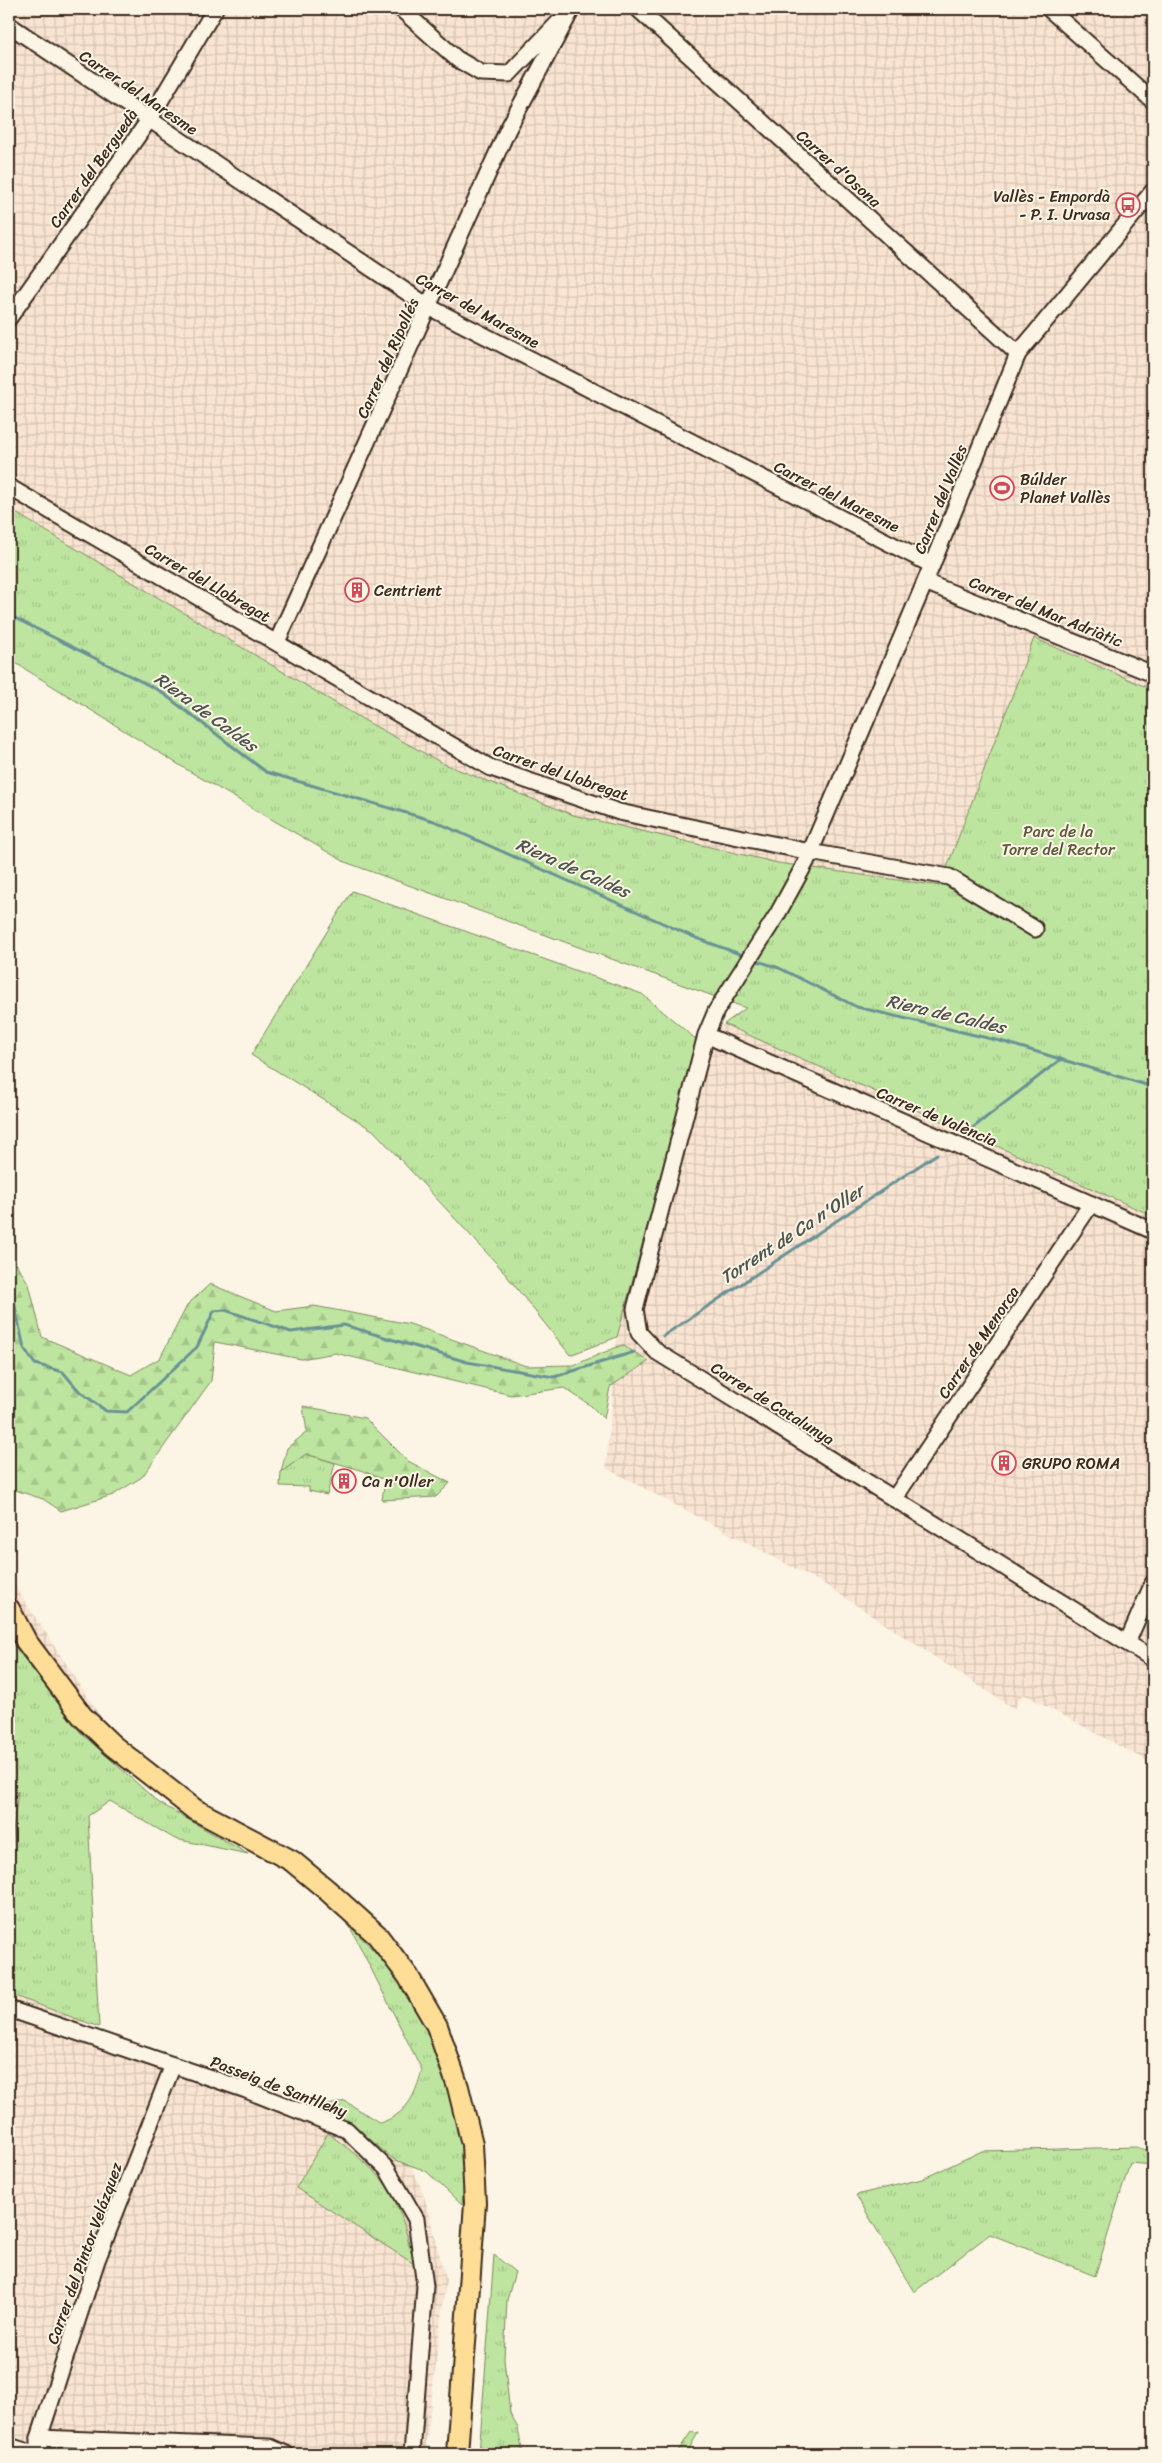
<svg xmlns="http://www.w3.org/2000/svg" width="1162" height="2463" font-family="Sriracha,sans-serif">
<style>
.industrial{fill:url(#industrial-grid)}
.grass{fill:url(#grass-tufts);stroke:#7c885f}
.forest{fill:url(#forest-firs);stroke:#7c885f}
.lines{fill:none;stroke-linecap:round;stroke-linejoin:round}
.stream{stroke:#699294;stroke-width:3}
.minor-casing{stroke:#3b2a1e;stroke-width:19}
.major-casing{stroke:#3b2a1e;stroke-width:24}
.minor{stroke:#fcf5e5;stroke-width:15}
.major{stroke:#fedd96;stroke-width:20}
.labels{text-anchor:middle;stroke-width:4;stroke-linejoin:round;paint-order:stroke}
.street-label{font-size:16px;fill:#3b2a1e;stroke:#fcf5e5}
.poi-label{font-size:16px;fill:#3b2a1e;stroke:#fcf5e5;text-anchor:start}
.park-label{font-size:16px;fill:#5c593e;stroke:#fcf5e5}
.water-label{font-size:18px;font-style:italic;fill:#4e554f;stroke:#fcf5e5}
</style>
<defs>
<pattern id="industrial-grid" width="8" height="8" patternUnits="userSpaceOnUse" patternTransform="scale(1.25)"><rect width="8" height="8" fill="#f9e4d2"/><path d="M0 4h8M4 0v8" fill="none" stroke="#d6c4b4"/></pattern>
<pattern id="grass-tufts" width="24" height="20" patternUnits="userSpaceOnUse" patternTransform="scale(1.25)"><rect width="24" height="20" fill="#bee5a0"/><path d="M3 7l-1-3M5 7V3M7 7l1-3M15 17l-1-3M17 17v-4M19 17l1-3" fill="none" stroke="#a4c589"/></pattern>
<pattern id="forest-firs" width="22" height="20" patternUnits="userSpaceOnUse" patternTransform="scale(1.25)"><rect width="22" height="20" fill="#bee5a0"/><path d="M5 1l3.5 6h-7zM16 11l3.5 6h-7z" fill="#a4c589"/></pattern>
</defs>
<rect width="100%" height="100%" fill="#fcf5e5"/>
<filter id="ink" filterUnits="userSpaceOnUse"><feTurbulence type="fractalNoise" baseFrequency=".02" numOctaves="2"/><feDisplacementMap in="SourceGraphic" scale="10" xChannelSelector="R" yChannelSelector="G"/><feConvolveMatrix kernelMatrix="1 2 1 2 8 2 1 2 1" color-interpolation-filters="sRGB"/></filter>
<g filter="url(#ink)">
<g class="industrial">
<path d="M9 9H1153V690L1034 638 940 886 778 863 573 815 444 764 364 720 41 528 9 509Z"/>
<path d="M724 1024 1153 1216V1764L1023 1694 1014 1709 824 1584 606 1468 617 1337 698 1041Z"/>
<path d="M9 1572 18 1591 102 1718 84 1742 83 2034 137 2051 336 2105 408 2159 423 2192 446 2279 425 2454H9Z"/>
</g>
<g class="grass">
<path d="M9 509 364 720 444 764 573 815 778 863 940 886 1034 638 1153 690V1216L724 1024 746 1008 345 862 189 771 9 659Z"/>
<path d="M352 891 642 994 698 1041 617 1337 570 1355 498 1265 374 1131 251 1055Z"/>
<path d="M306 1454 335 1463 327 1495 309 1491V1487L280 1486 281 1472Z"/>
<path d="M9 1639 81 1733 158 1802 248 1854 175 1839 110 1801 88 1816 99 2027 9 1994V1865L18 1791 9 1808Z"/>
<path d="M349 1925C370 1947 395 1971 411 1997 437 2041 459 2113 464 2163 465 2177 463 2192 462 2205L426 2171 393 2159 353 2125 317 2108 345 2101 380 2123C407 2114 415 2096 422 2070Z"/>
<path d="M328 2133C347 2148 379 2171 390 2191 403 2213 408 2240 414 2264L296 2188Z"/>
<path d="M1136 2147 1153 2152V2165L1130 2163 1095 2276 990 2234 914 2292 856 2195 922 2179 982 2151Z"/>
<path d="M494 2255 515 2272 507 2300 504 2359 510 2414 518 2428 523 2454H479Z"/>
<path d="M691 2432 698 2433 686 2454H676Z"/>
</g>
<g class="forest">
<path d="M9 1253 29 1284 42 1337 131 1375 160 1358 188 1304 210 1284 276 1311 314 1306 410 1324 526 1366 574 1365 622 1345 649 1361 610 1387 604 1419 590 1405 564 1388 511 1395 335 1353 301 1359 215 1342 211 1381 142 1477 113 1495 61 1511 43 1499 12 1489 9 1490Z"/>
<path d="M303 1406 365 1418 408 1461 450 1483 436 1497 382 1500 385 1480 360 1470 306 1454 281 1472 287 1448 307 1432Z"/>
</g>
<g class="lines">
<g class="stream">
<path d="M9 615 160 691 266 772 434 821 696 938 745 956"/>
<path d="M755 960 779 968 857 1007 1004 1042 1153 1087"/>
<path d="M961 1137 1061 1059"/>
<path d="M9 1279 24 1348 35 1364 63 1372 79 1391 106 1411 127 1412 197 1347 214 1311 225 1310 291 1332 344 1325 467 1362 554 1377 634 1352"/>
<path d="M663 1336 937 1154"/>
</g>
<g class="minor-casing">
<g id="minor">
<path d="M401 9 457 59 481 73 509 74 559 22"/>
<path d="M638 9 1018 354"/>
<path d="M1049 9 1153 101"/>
<path d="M9 25 429 307 932 565"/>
<path d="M1153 191 1018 354 925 582 806 862 777 915 716 1011 706 1035 635 1309 639 1333 657 1352 1153 1659"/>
<path d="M9 318 149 120 215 9"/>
<path d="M9 487 491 768 619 812 810 852 949 877 1035 929"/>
<path d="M925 582 1153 674"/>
<path d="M277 642 508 129 572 9"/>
<path d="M706 1035 1153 1231"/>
<path d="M894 1499 1091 1204"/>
<path d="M1127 1643 1153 1583"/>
<path d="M9 2009 246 2090 347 2130 387 2169 416 2219 425 2286 412 2454"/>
<path d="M39 2438 270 2447 286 2454"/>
<path d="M9 2446 35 2454"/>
<path d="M39 2454V2438L97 2260 173 2065"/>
</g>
</g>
<g class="major-casing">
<path id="major" d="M9 1609 26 1641 82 1716 112 1745 194 1809 292 1861 327 1890 377 1935 408 1976 437 2026 458 2087 472 2144 475 2203 457 2454"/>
</g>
<use href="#minor" class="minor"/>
<use href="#major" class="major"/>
</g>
</g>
<defs>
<g id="bus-ring" transform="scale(1.25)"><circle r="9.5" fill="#fcf5e5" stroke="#d1495b" stroke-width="1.5"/><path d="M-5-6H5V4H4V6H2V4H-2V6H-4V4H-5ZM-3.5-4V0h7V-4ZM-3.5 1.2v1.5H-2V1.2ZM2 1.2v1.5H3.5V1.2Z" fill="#d1495b"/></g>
<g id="stadium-ring" transform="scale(1.25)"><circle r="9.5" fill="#fcf5e5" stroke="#d1495b" stroke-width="1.5"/><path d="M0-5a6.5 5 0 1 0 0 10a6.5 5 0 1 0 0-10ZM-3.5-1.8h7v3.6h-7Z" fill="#d1495b"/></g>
<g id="building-ring" transform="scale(1.25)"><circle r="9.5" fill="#fcf5e5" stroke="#d1495b" stroke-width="1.5"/><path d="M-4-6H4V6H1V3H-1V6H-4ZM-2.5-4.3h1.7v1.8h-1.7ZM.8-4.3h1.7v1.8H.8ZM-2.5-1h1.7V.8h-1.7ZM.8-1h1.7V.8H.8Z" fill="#d1495b"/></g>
</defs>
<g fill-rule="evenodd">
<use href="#bus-ring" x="1128" y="205"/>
<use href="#stadium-ring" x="1002" y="488"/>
<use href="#building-ring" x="357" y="590"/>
<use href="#building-ring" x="1004" y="1463"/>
<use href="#building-ring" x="344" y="1481"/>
</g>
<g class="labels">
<g class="street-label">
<text transform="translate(139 92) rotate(34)" y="6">Carrer del Maresme</text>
<text transform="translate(93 168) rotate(-55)" y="6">Carrer del Berguedà</text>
<text transform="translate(839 168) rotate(42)" y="6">Carrer d'Osona</text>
<text transform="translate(478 310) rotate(29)" y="6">Carrer del Maresme</text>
<text transform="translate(387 358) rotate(-66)" y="6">Carrer del Ripollés</text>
<text transform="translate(837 496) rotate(27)" y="6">Carrer del Maresme</text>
<text transform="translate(940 499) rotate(-68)" y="6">Carrer del Vallès</text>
<text transform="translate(208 582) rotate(30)" y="6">Carrer del Llobregat</text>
<text transform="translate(1046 611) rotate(22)" y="6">Carrer del Mar Adriàtic</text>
<text transform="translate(561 772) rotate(19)" y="6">Carrer del Llobregat</text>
<text transform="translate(937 1116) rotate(23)" y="6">Carrer de València</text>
<text transform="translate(978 1342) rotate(-56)" y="6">Carrer de Menorca</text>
<text transform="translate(773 1403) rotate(32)" y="6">Carrer de Catalunya</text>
<text transform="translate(279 2086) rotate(21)" y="6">Passeig de Santllehy</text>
<text transform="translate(84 2253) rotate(-70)" y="6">Carrer del Pintor Velázquez</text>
</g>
<g class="poi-label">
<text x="1110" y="202" text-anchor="end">Vallès - Empordà<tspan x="1110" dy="18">- P. I. Urvasa</tspan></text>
<text x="1020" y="485">Búlder<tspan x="1020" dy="18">Planet Vallès</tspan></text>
<text x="374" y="596">Centrient</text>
<text x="1022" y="1469">GRUPO ROMA</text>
<text x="362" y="1487">Ca n'Oller</text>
</g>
<g class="park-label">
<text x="1058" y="837">Parc de la<tspan x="1058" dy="18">Torre del Rector</tspan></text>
</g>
<g class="water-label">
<text transform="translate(206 712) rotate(36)" y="6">Riera de Caldes</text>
<text transform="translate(573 868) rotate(24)" y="6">Riera de Caldes</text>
<text transform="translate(946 1014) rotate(13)" y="6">Riera de Caldes</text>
<text transform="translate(792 1234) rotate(-33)" y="6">Torrent de Ca n'Oller</text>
</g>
</g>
<rect width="1162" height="2463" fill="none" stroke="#fcf5e5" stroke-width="30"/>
<rect x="15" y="15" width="1132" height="2433" fill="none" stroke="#3b2a1e" stroke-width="2" filter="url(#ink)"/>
</svg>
